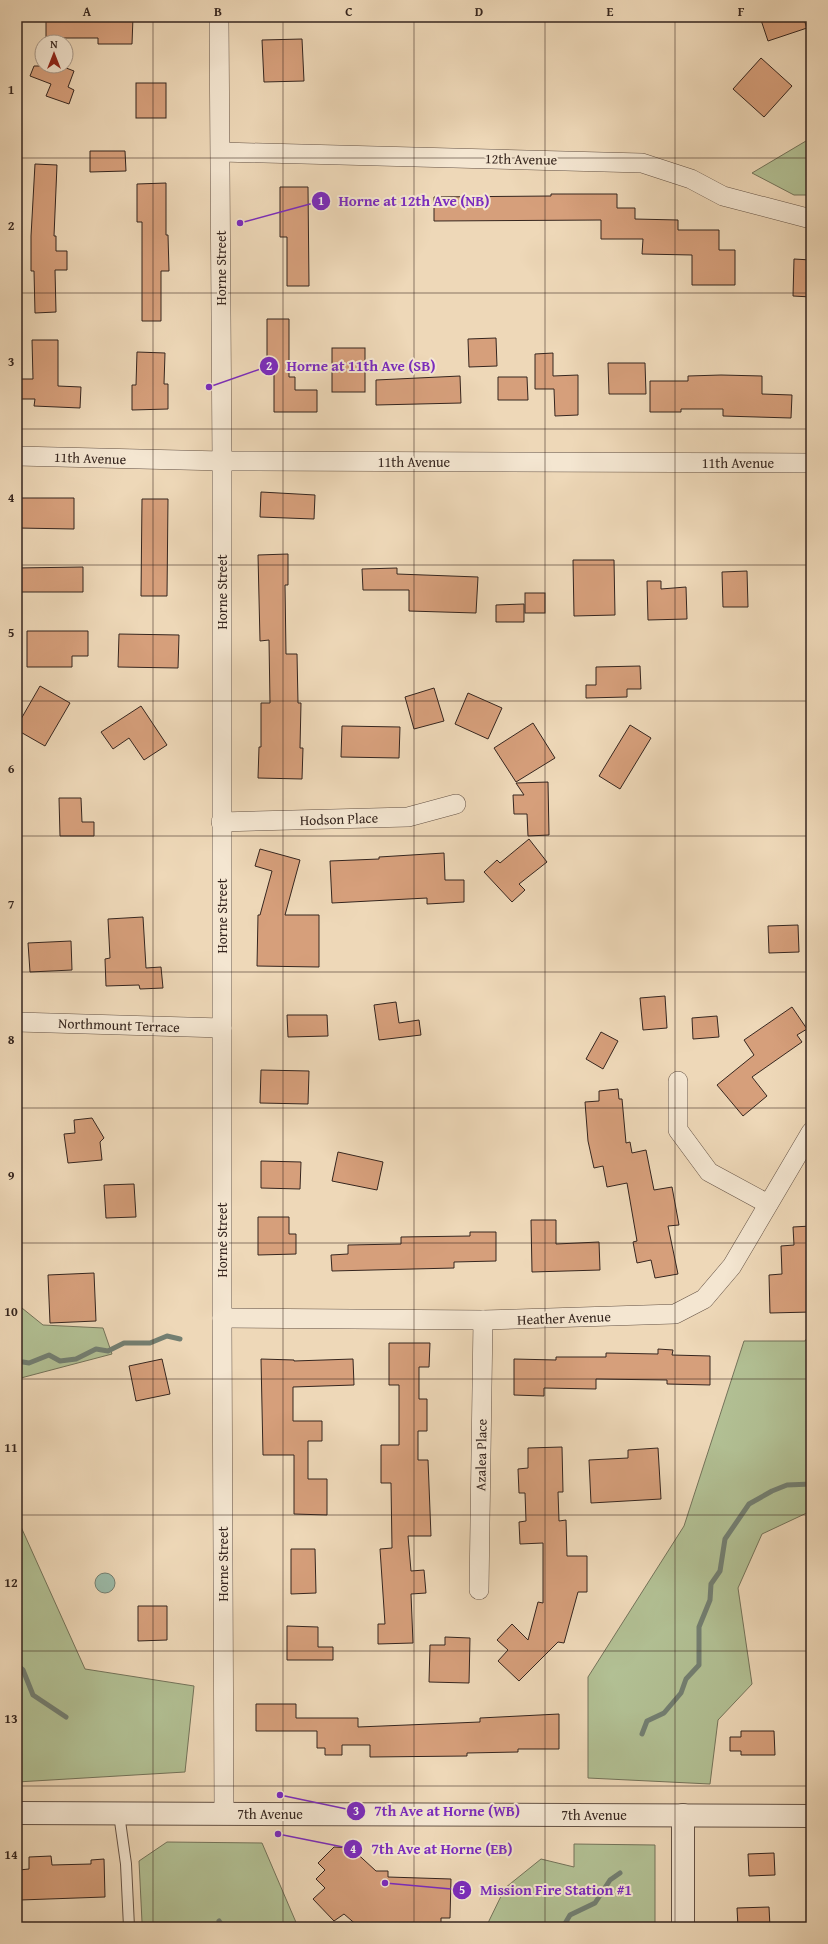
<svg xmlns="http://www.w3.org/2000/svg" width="828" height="1944" font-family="'Gentium Book Plus',serif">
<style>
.green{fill:#b2c094;stroke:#74735a}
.water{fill:#9bbba9;stroke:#737f72}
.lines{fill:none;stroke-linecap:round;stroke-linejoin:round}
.stream{stroke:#737f72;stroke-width:5}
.building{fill:#d69f7b;stroke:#36261f}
.service-casing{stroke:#645245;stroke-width:12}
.minor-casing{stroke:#645245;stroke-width:20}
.tertiary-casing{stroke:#645245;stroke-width:24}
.service{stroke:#f4e6d1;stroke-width:10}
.minor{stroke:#f4e6d1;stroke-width:19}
.tertiary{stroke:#f4e6d1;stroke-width:22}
.grid{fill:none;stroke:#36261f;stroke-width:1;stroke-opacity:0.55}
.labels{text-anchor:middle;stroke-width:4;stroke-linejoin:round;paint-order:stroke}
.street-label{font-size:14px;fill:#36261f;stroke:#f4e6d1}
.leader{fill:none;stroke:#7b2cbf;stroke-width:1.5}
.callout-dot{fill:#7b2cbf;stroke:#f4e6d1;stroke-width:1.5}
.mark-label{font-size:12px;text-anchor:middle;font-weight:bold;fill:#fff}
.callout-label{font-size:15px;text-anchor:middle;font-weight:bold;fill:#7b2cbf;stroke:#f4e6d1;stroke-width:4;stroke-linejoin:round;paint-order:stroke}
.neatline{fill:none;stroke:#36261f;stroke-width:1.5}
.grid-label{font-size:13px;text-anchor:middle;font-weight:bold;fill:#36261f}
</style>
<rect width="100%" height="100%" fill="#eed8b8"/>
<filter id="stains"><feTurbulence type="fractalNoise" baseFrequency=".005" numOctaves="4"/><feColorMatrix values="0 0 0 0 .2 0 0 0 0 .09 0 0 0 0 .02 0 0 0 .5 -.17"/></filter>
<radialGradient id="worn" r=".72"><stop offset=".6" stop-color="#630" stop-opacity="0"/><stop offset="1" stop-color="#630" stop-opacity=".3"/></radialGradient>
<g class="green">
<path d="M811 138V195H794L752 173Z"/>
<path d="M17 1304 43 1325 103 1328 112 1354 17 1379Z"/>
<path d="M811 1331V1511L762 1534 738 1588 752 1684 718 1720 710 1784 588 1778V1677L684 1526 744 1341H805Z"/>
<path d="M17 1518 85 1669 194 1686 185 1772 17 1782Z"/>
<path d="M167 1842 262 1843 298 1927H145L142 1922 139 1861Z"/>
<path d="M574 1844 655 1845V1927H486L505 1888 541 1859 574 1867Z"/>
</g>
<circle class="water" cx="105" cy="1583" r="10"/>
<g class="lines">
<g class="stream">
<path d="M17 1361 29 1363 49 1355 60 1361 76 1359 96 1349 108 1351 124 1343H150L167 1336 180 1339"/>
<path d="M17 1665 23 1670 33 1695 66 1717"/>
<path d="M642 1734 647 1721 664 1713 681 1693 686 1679 699 1665V1627L710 1600 711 1584 720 1571 725 1539 749 1504 772 1491 787 1485 811 1484"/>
<path d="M219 1921 223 1927"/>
<path d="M563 1927 570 1915 595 1903 610 1880 620 1873"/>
</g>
</g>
<g class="building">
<path d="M46 17H133L132 44H98V38H46Z"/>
<path d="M760 17H803L807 28 768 41Z"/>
<path d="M302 39 304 81 264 82 262 40Z"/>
<path d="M761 58 792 86 764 117 733 89Z"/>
<path d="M34 66H61L74 71 68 87 74 90 69 104 46 96 51 84 30 76Z"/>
<rect x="136" y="83" width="30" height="35"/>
<path d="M90 151H125L126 171 90 172Z"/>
<path d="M35 164 57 165 54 236H56V251H67V270H55L56 312 35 313 34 271H31V236Z"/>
<path d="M166 183V235H168L169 271H161V321H142V222H137V184Z"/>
<path d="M280 187H308L309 286H287V237H280Z"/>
<path d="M551 194H617V208H635V219L678 220V230H719V250H735V285H692V255L642 254 643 239H601V220L434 221V197L551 196Z"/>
<path d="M794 259 811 260V297L793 296Z"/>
<path d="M267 319H289V377H295V390H317V412H274V357H267Z"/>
<path d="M496 338 497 366 469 367 468 339Z"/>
<path d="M32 340H58V386L81 387 80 408 34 406 35 399H17V379H33Z"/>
<rect x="332" y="348" width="33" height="44"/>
<path d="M137 352 165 353 164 384H168V409L132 410V385H136Z"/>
<path d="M553 353V376L578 375V415L555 416 554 389H535V354Z"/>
<path d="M608 363H645L646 394H609Z"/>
<path d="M721 375 762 376V394L792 395 791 418 723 416V409H681V412H650V381H688V376Z"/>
<path d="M460 376 461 403 376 405V380Z"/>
<path d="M498 377H527L528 400H498Z"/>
<path d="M261 492 315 495 314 519 260 517Z"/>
<path d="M18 498H74V529L18 528Z"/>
<path d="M142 499H168L167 596H141Z"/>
<path d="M288 554V585H285L286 654H297L298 703H301L300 748H303L302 779 258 778 259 747H261V703H270L269 640 260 641 258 555Z"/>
<path d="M573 560H614L615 615 574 616Z"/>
<path d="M83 567V592H17V568Z"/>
<path d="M397 568V574L478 577 476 613 409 611V590H363L362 569Z"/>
<path d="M747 571 748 607H723L722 572Z"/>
<path d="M647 581H661V589L686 587 687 619 648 620Z"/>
<rect x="525" y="593" width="20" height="20"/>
<path d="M524 604V622H496V605Z"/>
<path d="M27 631H88V656H72V667H27Z"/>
<path d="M119 634 179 635 178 668 118 667Z"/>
<path d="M640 666 641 689H627V697L586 698V685H596V667Z"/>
<path d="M40 686 70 703 45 746 17 730V726Z"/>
<path d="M434 688 444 721 414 729 405 697Z"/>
<path d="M468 693 502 708 488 739 455 724Z"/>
<path d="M141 706 167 745 144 760 129 738 113 749 101 732Z"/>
<path d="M533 723 555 758 516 782 494 748Z"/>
<path d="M630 725 651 738 620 789 599 776Z"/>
<path d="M342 726 400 727 399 758 341 757Z"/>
<path d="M548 782 549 835 528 836 527 814H514L513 795H524L516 783Z"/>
<path d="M59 798H81L82 822H94V836H60Z"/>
<path d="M529 839 547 862 519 884 525 890 512 902 484 872 497 860 500 863Z"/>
<path d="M260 849 300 860 285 915H319V967L257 966 258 915H260L272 871 255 866Z"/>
<path d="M444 853 445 880H464V902L427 904V898L332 903 330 861 379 859V857Z"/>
<path d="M143 917 146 968 161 967 163 988 140 989 139 985 106 986 105 959 110 958 108 919Z"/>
<path d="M798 925 799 952 769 953 768 926Z"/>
<path d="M71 941 72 970 30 972 28 943Z"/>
<path d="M665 996 667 1028 643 1030 640 998Z"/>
<path d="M396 1002 399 1023 419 1020 421 1035 379 1040 374 1005Z"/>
<path d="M792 1007 807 1029 797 1035 802 1042 752 1077 767 1096 743 1116 717 1085 754 1055 744 1040Z"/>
<path d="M287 1015H327L328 1036 288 1037Z"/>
<path d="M717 1016 719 1037 693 1039 692 1018Z"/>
<path d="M601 1032 618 1041 603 1069 586 1059Z"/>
<path d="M261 1070 309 1071 308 1104 260 1103Z"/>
<path d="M618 1089 619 1099H622L626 1143 630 1142 632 1153 646 1150 654 1190 672 1187 679 1225 668 1226 678 1274 655 1278 651 1260 637 1263 633 1242 637 1241 627 1183 607 1187 603 1166 594 1168 588 1141 585 1102 599 1101V1091Z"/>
<path d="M92 1118 104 1138 100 1142 102 1160 68 1163 64 1134 75 1133 74 1120Z"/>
<path d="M338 1152 383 1162 377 1190 332 1181Z"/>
<path d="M261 1161 301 1162 300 1189 261 1188Z"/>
<path d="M134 1184 136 1217 106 1218 104 1185Z"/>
<path d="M258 1217H289V1234H296V1254L258 1255Z"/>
<path d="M531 1220H556V1244L599 1242 600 1270 532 1272Z"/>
<path d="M811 1226V1312L770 1313 769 1275 782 1274 781 1246 794 1245 793 1227Z"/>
<path d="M470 1232H496V1261L454 1262V1268L332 1271 331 1255 348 1254V1245L401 1244V1237L470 1236Z"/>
<path d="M94 1273 96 1321 50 1323 48 1275Z"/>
<path d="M389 1343H430L429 1367H419V1399H427V1431H418V1460H428L431 1536H408L411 1571 424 1570 426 1593 411 1594 413 1643 378 1644V1624H385L380 1549 392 1548 391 1483H381V1445H399V1385H389Z"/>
<path d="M658 1349 673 1350 672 1355 710 1356V1385L667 1384V1380L596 1379V1389L544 1388V1396L514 1395V1359L556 1360V1357H606V1353L658 1354Z"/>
<path d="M162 1359 170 1394 136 1401 129 1366Z"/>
<path d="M261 1359 294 1360V1361L353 1359 354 1385 293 1387V1421H322V1441H308V1479H327V1515L294 1514V1455H263Z"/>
<path d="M562 1447 563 1492H558L559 1521 566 1520 567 1556H587V1592H578L564 1643 558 1642 519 1681 498 1661 508 1650 497 1640 512 1624 528 1640 538 1602 543 1603V1543L520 1544 519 1522 526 1521 525 1493H519L518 1469 528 1468V1448Z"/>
<path d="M658 1448 661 1499 591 1503 589 1460 628 1458V1450Z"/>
<path d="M291 1549H315L316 1593 291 1594Z"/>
<path d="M138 1606H167V1640L138 1641Z"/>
<path d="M287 1626 318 1627V1647H333V1660H287Z"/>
<path d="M445 1637 470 1638 469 1683 429 1682 430 1645H445Z"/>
<path d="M256 1704H296V1718H358V1727L480 1722V1718L559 1714V1749H518V1752L467 1753V1756L370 1757V1745H342V1755H325V1748H317V1731H256Z"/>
<path d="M741 1731H774L775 1755H741V1751H730V1737H741Z"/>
<path d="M334 1847 351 1848 376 1871H388V1877L451 1879 450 1918H441V1927H359L344 1914 334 1921 313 1899 325 1888 316 1879 325 1870 318 1863Z"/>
<path d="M774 1853 775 1875 749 1876 748 1854Z"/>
<path d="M51 1856 52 1865 91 1864V1860L104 1859 105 1897 20 1900 19 1870 29 1869V1857Z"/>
<path d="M769 1907 770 1927H738L737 1908Z"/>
</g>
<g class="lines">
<g class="service-casing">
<path id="service" d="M119 1814 126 1864 129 1927"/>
</g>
<g class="minor-casing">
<g id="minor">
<path d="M219 17 222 461V1318L224 1814"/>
<path d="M221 152 642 163 691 179 723 196 811 219"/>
<path d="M17 456 222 461 811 463"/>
<path d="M221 822 408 817 456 804"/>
<path d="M17 1022 222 1028"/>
<path d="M678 1081V1130L709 1172 768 1204"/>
<path d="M222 1318 483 1320 675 1314 704 1299 732 1266 811 1132"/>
<path d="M479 1590 483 1320"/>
</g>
</g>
<g class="tertiary-casing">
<g id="tertiary">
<path d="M17 1813 811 1816"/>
<path d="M683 1927V1815"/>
</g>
</g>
<use href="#service" class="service"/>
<use href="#minor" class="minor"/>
<use href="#tertiary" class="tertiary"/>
</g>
<path class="grid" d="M153 17V1927M283 17V1927M414 17V1927M545 17V1927M675 17V1927M17 158H811M17 293H811M17 429H811M17 565H811M17 701H811M17 836H811M17 972H811M17 1108H811M17 1243H811M17 1379H811M17 1515H811M17 1651H811M17 1786H811"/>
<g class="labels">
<g class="street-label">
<text transform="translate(521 159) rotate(1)" y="5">12th Avenue</text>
<text transform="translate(221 268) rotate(-90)" y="5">Horne Street</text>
<text transform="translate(90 458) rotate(2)" y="5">11th Avenue</text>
<text x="414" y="467">11th Avenue</text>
<text x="738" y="468">11th Avenue</text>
<text transform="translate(222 592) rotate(-90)" y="5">Horne Street</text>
<text transform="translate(339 819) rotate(-2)" y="5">Hodson Place</text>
<text transform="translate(222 916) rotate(-90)" y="5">Horne Street</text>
<text transform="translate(119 1025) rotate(2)" y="5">Northmount Terrace</text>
<text transform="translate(222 1240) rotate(-90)" y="5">Horne Street</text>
<text transform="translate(564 1318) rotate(-2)" y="5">Heather Avenue</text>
<text transform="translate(481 1455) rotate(-89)" y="5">Azalea Place</text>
<text transform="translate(223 1564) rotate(-90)" y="5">Horne Street</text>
<text x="270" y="1819">7th Avenue</text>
<text x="594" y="1820">7th Avenue</text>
</g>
</g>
<path class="leader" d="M240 223L321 201M209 387L269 366M280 1795L356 1811M278 1834L353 1849M385 1883L462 1890"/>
<g class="callout-dot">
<circle cx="240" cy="223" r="4"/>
<circle cx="209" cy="387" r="4"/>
<circle cx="280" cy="1795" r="4"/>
<circle cx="278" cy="1834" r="4"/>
<circle cx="385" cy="1883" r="4"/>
<circle cx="321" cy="201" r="10"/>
<circle cx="269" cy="366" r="10"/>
<circle cx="356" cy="1811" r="10"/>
<circle cx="353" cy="1849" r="10"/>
<circle cx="462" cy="1890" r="10"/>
</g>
<g class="mark-label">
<text x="321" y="205">1</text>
<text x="269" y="370">2</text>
<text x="356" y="1815">3</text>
<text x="353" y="1853">4</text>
<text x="462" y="1894">5</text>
</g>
<g class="callout-label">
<text x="414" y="206">Horne at 12th Ave (NB)</text>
<text x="361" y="371">Horne at 11th Ave (SB)</text>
<text x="447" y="1816">7th Ave at Horne (WB)</text>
<text x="442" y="1854">7th Ave at Horne (EB)</text>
<text x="556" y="1895">Mission Fire Station #1</text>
</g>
<rect width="828" height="1944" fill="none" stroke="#eed8b8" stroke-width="44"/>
<g transform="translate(54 54)"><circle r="19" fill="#f4e6d1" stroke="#a8998a"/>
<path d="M0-3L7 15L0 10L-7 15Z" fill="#8f2418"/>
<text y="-6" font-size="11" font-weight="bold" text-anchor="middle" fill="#36261f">N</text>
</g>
<rect x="22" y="22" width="784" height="1900" class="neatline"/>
<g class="grid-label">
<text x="87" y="16">A</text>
<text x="218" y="16">B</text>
<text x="349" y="16">C</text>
<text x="479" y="16">D</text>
<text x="610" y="16">E</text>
<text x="741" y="16">F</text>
<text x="11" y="94">1</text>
<text x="11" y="230">2</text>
<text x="11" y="366">3</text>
<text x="11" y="502">4</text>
<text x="11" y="637">5</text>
<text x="11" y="773">6</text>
<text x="11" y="909">7</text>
<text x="11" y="1044">8</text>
<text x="11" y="1180">9</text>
<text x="11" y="1316">10</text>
<text x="11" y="1452">11</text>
<text x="11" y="1587">12</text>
<text x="11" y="1723">13</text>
<text x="11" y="1859">14</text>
</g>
<rect width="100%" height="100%" filter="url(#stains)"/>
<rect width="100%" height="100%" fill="url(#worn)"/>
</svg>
